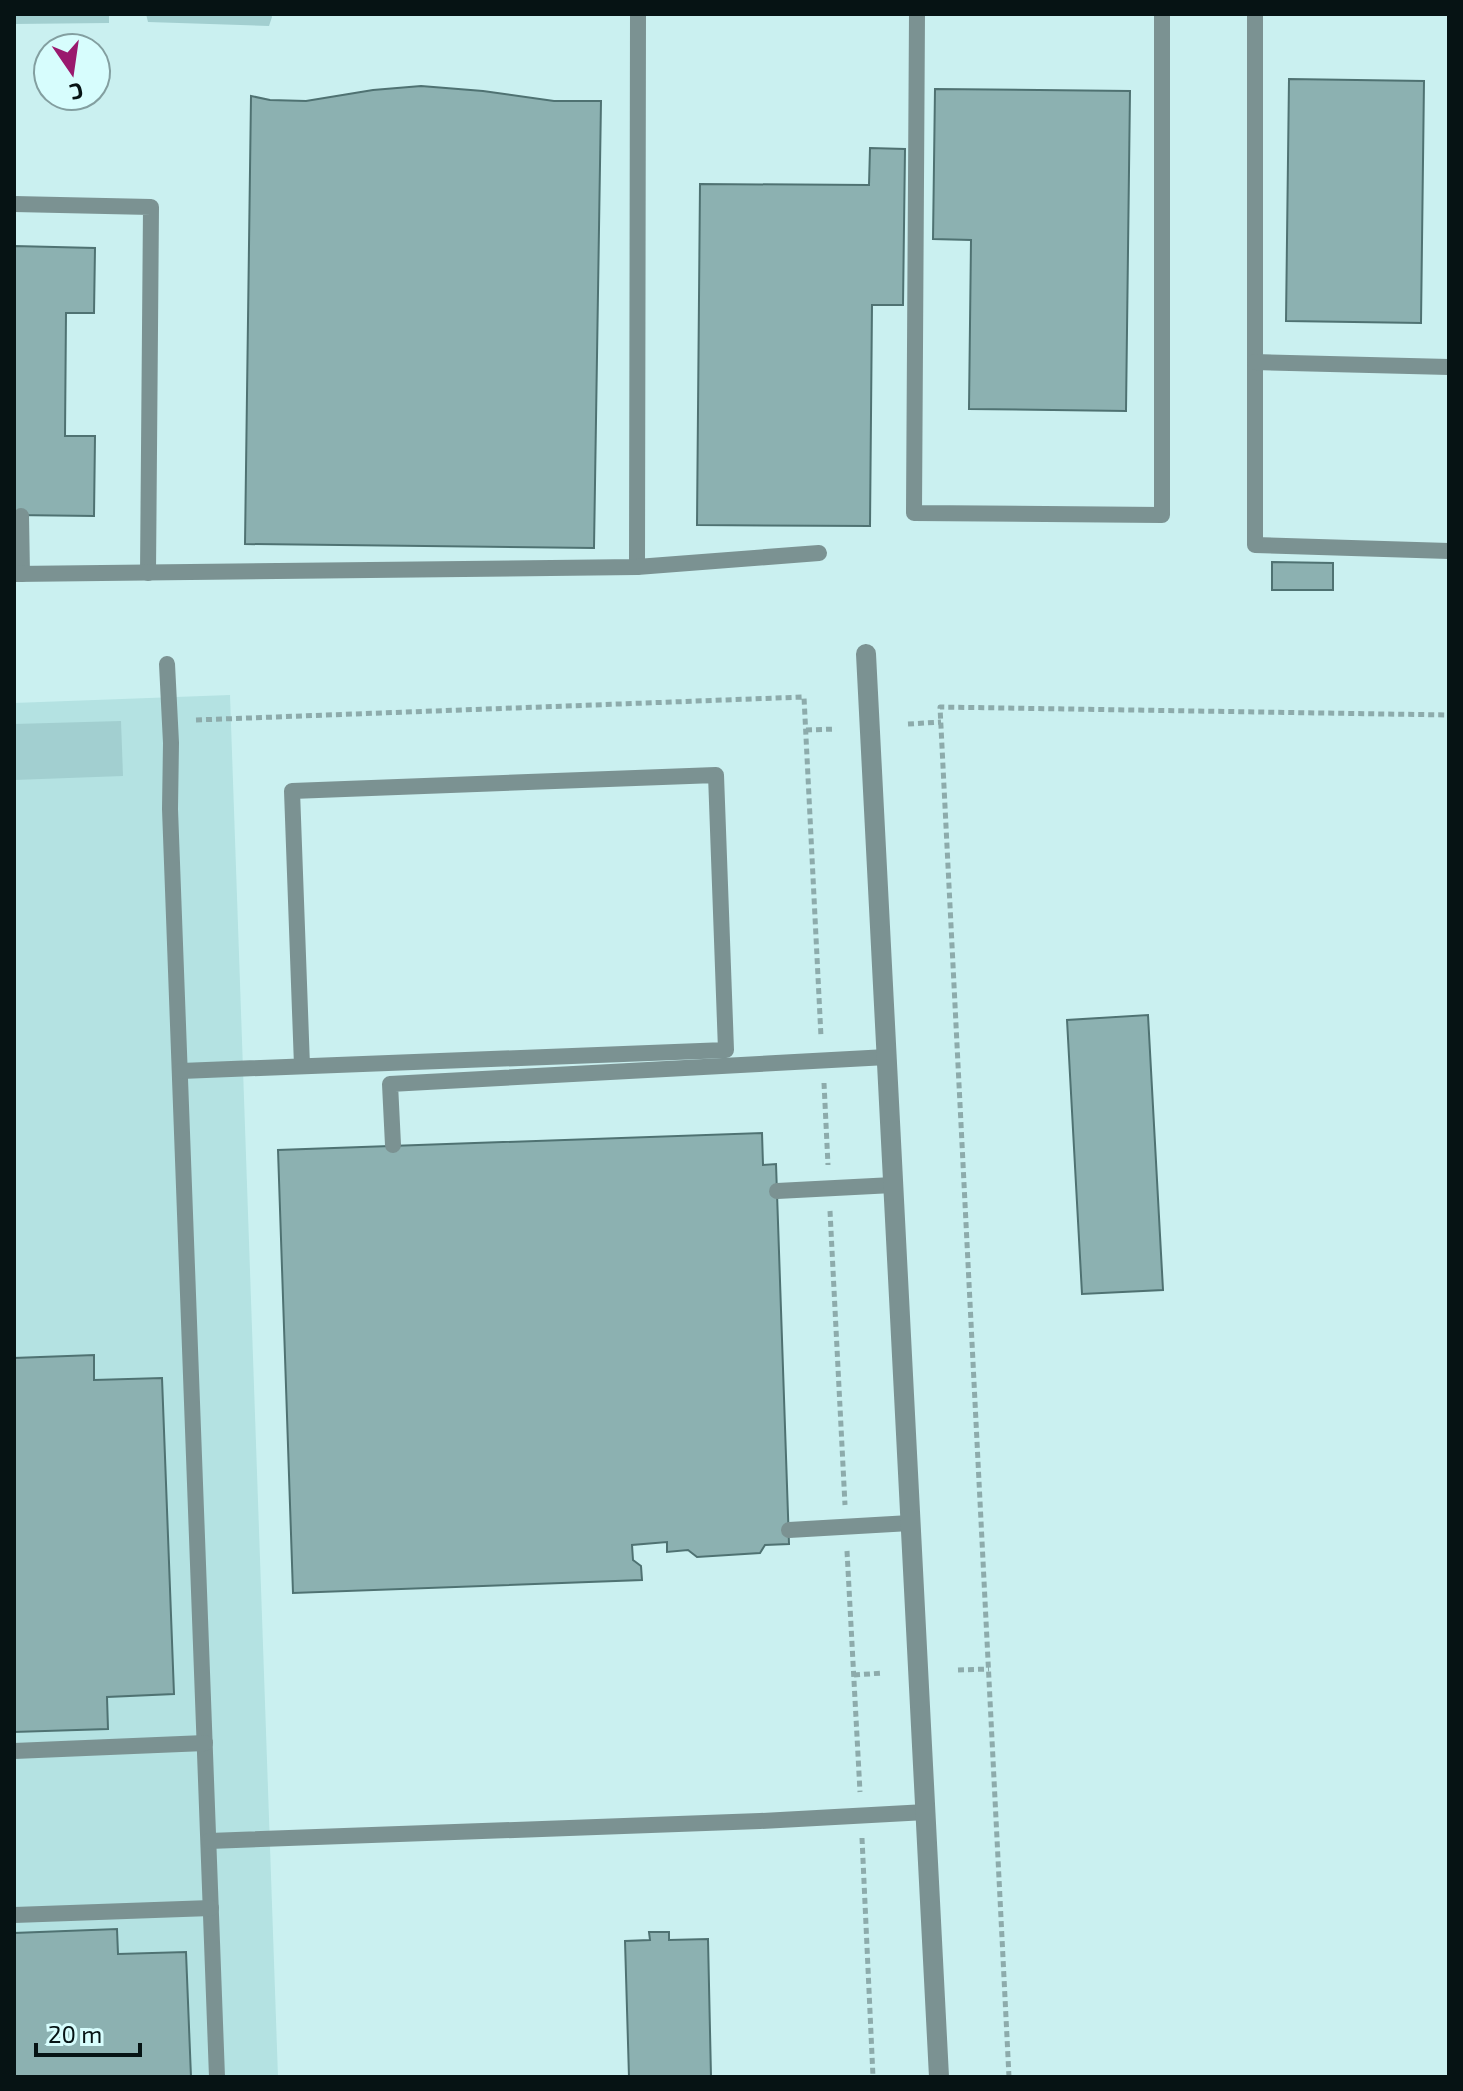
<svg xmlns="http://www.w3.org/2000/svg" width="1463" height="2091" font-family="'Exo 2',sans-serif">
<style>
.built{fill:#b4e2e2}
.green{fill:#a2cfd0}
.building{fill:#8cb1b1;stroke:#4f7272;stroke-width:2}
.lines{fill:none;stroke-linecap:round;stroke-linejoin:round}
.path{stroke:#8dabab;stroke-width:5;stroke-dasharray:6 4;stroke-linecap:butt}
.service{stroke:#7b9292;stroke-width:16}
.minor{stroke:#7b9292;stroke-width:20}
</style>
<rect width="100%" height="100%" fill="#caf0f0"/>
<path class="built" d="M230 695 278 2077H14V703Z"/>
<g class="green">
<path d="M14 14H109V23L14 24Z"/>
<path d="M146 14H271L272 17 269 26 148 22Z"/>
<path d="M121 721 123 776 14 780V724Z"/>
</g>
<g class="building">
<path d="M1289 79 1424 81 1421 323 1286 321Z"/>
<path d="M421 86 483 91 554 101H601L594 548 245 544 251 96 270 100 306 101 373 90Z"/>
<path d="M935 89 1130 91 1126 411 969 409 971 240 933 239Z"/>
<path d="M870 148 905 149 903 305H872L870 526 697 525 700 184 869 185Z"/>
<path d="M14 246 95 248 94 313H66L65 436H95L94 516 14 515Z"/>
<path d="M1272 562 1333 563V590H1272Z"/>
<path d="M1148 1015 1163 1290 1082 1294 1067 1020Z"/>
<path d="M762 1133 763 1165 776 1164 789 1544 765 1545 760 1553 697 1557 688 1550 667 1552V1542L632 1545 633 1560 641 1566 642 1580 293 1593 278 1150Z"/>
<path d="M94 1355V1380L162 1378 174 1694 107 1697 108 1729 14 1732V1358Z"/>
<path d="M117 1929 118 1954 186 1952 191 2077H14V1933Z"/>
<path d="M649 1932H669V1940L708 1939 711 2077H629L625 1941 650 1940Z"/>
</g>
<g class="lines">
<g class="path">
<path d="M196 720 804 697 821 1037"/>
<path d="M908 724 941 722"/>
<path d="M806 730 836 729"/>
<path d="M824 1083 828 1165"/>
<path d="M830 1211 845 1505"/>
<path d="M847 1551 860 1792"/>
<path d="M958 1670 989 1669"/>
<path d="M854 1675 883 1673"/>
<path d="M862 1838 873 2077"/>
<path d="M1009 2077 940 707 1449 715"/>
</g>
<g class="service">
<path d="M917 14 914 513 1162 515V14"/>
<path d="M1255 14V545L1449 551"/>
<path d="M14 204 151 207 148 573"/>
<path d="M1255 362 1449 367"/>
<path d="M21 516 22 574"/>
<path d="M637 567 638 14"/>
<path d="M14 574 637 567 819 553"/>
<path d="M167 664 171 743 170 809 217 2077"/>
<path d="M181 1071 726 1050 716 775 292 791 302 1066"/>
<path d="M393 1145 390 1084 887 1057"/>
<path d="M777 1191 893 1185"/>
<path d="M789 1530 910 1523"/>
<path d="M14 1751 205 1743"/>
<path d="M209 1841 760 1821 926 1812"/>
<path d="M14 1915 211 1908"/>
</g>
<path class="minor" d="M866 654 939 2077"/>
</g>
<rect width="1463" height="2091" fill="none" stroke="#061314" stroke-width="32"/>
<g transform="translate(72 72) rotate(167)"><circle r="38" fill="#d7fdfd" stroke="#839fa0" stroke-width="2"/>
<path d="M0-6L14 30L0 20L-14 30Z" fill="#9a196e"/>
<text y="-12" font-size="22" font-weight="bold" text-anchor="middle" fill="#061314">С</text>
</g>
<path d="M36 2043v12h104v-12" fill="none" stroke="#061314" stroke-width="4"/>
<text x="48" y="2043" font-size="24" fill="#061314" stroke="#d7fdfd" stroke-width="6" paint-order="stroke">20 m</text>
</svg>
